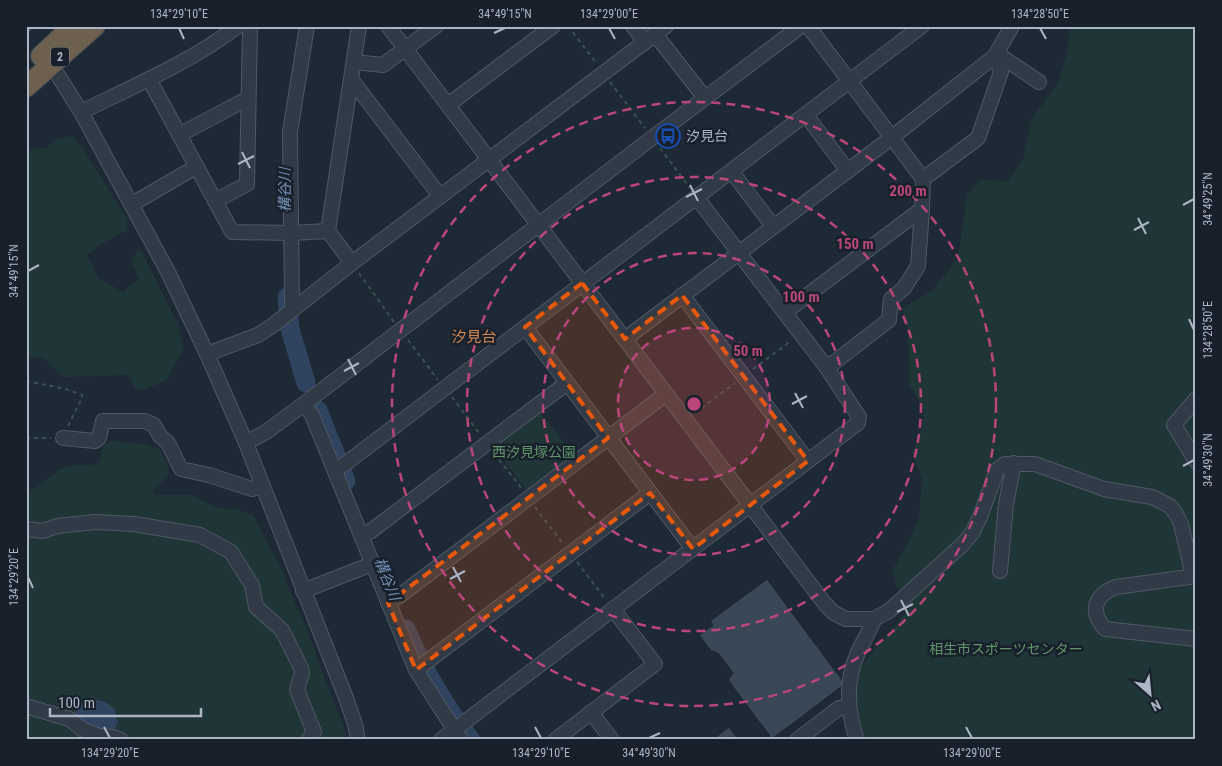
<svg xmlns="http://www.w3.org/2000/svg" width="1222" height="766" font-family="'Roboto Condensed','Noto Sans JP',sans-serif">
<style>
.green{fill:#203537}
.water{fill:#30445f}
.lines{fill:none;stroke-linecap:round;stroke-linejoin:round}
.river{stroke:#30445f;stroke-width:19}
.building{fill:#394757;stroke:#19222d}
.minor-casing{stroke:#4f5865;stroke-width:16}
.highway-casing{stroke:#3c4551;stroke-width:22}
.path{stroke:#3a5152;stroke-width:2;stroke-dasharray:4 4;stroke-linecap:butt}
.minor{stroke:#313b47;stroke-width:14}
.highway{stroke:#6d604e;stroke-width:20}
.rail-casing{stroke:#535f6e;stroke-width:5}
.rail{stroke:#17202b;stroke-width:3;stroke-dasharray:9;stroke-linecap:butt}
.marked{fill:#e8590c;fill-opacity:0.2;stroke:#e8590c;stroke-width:4;stroke-dasharray:10 6;stroke-linejoin:round}
.ticks{fill:none;stroke:#abb5c4;stroke-width:2}
.ring{fill:none;stroke:#bb477a;stroke-width:2.5;stroke-dasharray:9 6}
.labels{text-anchor:middle;stroke-width:5;stroke-linejoin:round;paint-order:stroke}
.shield{fill:#17202b;stroke:#7f8896;stroke-width:1}
.shield-label{font-size:12px;font-weight:bold;fill:#abb5c4}
.poi-label{font-size:14px;fill:#abb5c4;stroke:#17202b;text-anchor:start}
.park-label{font-size:14px;fill:#62956c;stroke:#17202b}
.water-label{font-size:15px;font-style:italic;fill:#718daf;stroke:#17202b}
.neighbourhood-label{font-size:15px;fill:#d88952;stroke:#17202b}
.centre{fill:#bb477a;stroke:#17202b;stroke-width:2.5}
.ring-label{font-size:15px;text-anchor:middle;font-weight:bold;fill:#bb477a;stroke:#17202b;stroke-width:5;stroke-linejoin:round;paint-order:stroke}
.neatline{fill:none;stroke:#abb5c4;stroke-width:2}
.ticks-label{font-size:12px;text-anchor:middle;fill:#abb5c4}
</style>
<rect width="100%" height="100%" fill="#1e2936"/>
<g class="green">
<path d="M1071 26H1196V740H866L853 703 854 675 910 607 909 597 897 588 893 569 908 544 919 518 922 479 912 453 922 427 924 410 909 384 908 331 902 308 932 291 958 258 967 194 981 180 1008 181 1023 159 1031 120 1058 83 1067 53Z"/>
<path d="M72 136 84 150 127 219V230L100 245 87 255 98 278 123 292 139 279 131 260 140 248 177 322 184 348 166 381 138 391 127 375 64 377 43 358 26 357V149L46 148 57 139Z"/>
<path d="M540 412 575 457 528 492 494 447Z"/>
<path d="M110 441 144 444 160 449 169 468 168 476 152 490 155 495H193L214 507 238 510 253 515 281 569 313 645 326 683 344 727 346 740H26V490C41 490 50 473 63 468 74 463 85 468 99 463L103 446Z"/>
</g>
<path class="water" d="M88 698 105 702 115 709V716L118 721 114 731 108 734 73 717V713L80 709 84 700Z"/>
<g class="lines">
<g class="river">
<path d="M287 297 290 329 306 383"/>
<path d="M318 410 346 481"/>
<path d="M406 629C423 669 444 705 471 740"/>
</g>
</g>
<g class="building">
<path d="M767 579 845 684 772 739 728 680 733 673 718 653 711 651 699 635 713 625 710 621Z"/>
<path d="M729 727 739 740H712Z"/>
</g>
<g class="lines">
<g class="minor-casing">
<g id="minor">
<path d="M388 26 825 604 834 613 846 619H874L889 611 963 544 972 533 980 517 997 470 1005 464H1035L1104 489 1152 497 1170 506 1176 514 1181 524 1193 576"/>
<path d="M633 26 645 42"/>
<path d="M808 26 923 179 922 209 918 266 904 288 891 299 889 320 827 368"/>
<path d="M655 34 705 98"/>
<path d="M47 58 81 112 168 272 207 354 246 443 346 698 355 724 358 740"/>
<path d="M354 62 383 65 436 26"/>
<path d="M149 79 232 232 292 233 328 231"/>
<path d="M351 79 440 196"/>
<path d="M448 105 553 26"/>
<path d="M81 112C134 86 191 62 238 26"/>
<path d="M806 115 848 171"/>
<path d="M179 135 243 101H248"/>
<path d="M732 172 773 226"/>
<path d="M923 179 978 138 1001 72 995 56 1012 26"/>
<path d="M215 201 247 184 250 26"/>
<path d="M132 204 196 167"/>
<path d="M352 263 328 231 359 26"/>
<path d="M682 295 808 461"/>
<path d="M294 309 292 305 290 132 307 26"/>
<path d="M785 312 922 209"/>
<path d="M525 327 693 549"/>
<path d="M625 339 891 138 995 56 1002 57 1039 82"/>
<path d="M207 354 258 335 272 326 352 263 666 26"/>
<path d="M1196 399 1174 425 1196 461"/>
<path d="M304 404 312 415 416 670 461 740"/>
<path d="M63 438 95 441 99 438 103 421H145L154 425 160 436 168 443 181 469 209 475 252 489 262 486"/>
<path d="M246 443 266 432 304 404 652 138 801 26"/>
<path d="M335 470 345 464 922 26"/>
<path d="M26 529 43 531 57 526 95 522 134 524 200 535 231 552 252 585 256 607 282 630 301 668 302 673 297 690 314 732 308 740"/>
<path d="M361 536 371 531 567 383"/>
<path d="M1000 571 1006 504 1014 463"/>
<path d="M1196 576 1116 587C1095 595 1089 611 1105 629L1196 639"/>
<path d="M303 591 372 564"/>
<path d="M388 603 398 597 666 394"/>
<path d="M416 670 650 493"/>
<path d="M26 706 69 719 82 729 99 736 113 737 121 740"/>
<path d="M591 712 612 740"/>
<path d="M441 740 858 423 859 417 827 368 697 198"/>
<path d="M555 740 655 664 613 609"/>
<path d="M797 740 839 708 849 706"/>
<path d="M857 740C847 711 845 683 857 655 862 642 870 632 874 619"/>
</g>
</g>
<g class="highway-casing">
<g id="highway">
<path d="M41 56 73 26"/>
<path d="M26 87 95 26"/>
</g>
</g>
<g class="path">
<path d="M568 26 597 64"/>
<path d="M610 82 645 128"/>
<path d="M660 148 690 188"/>
<path d="M359 273 394 322"/>
<path d="M408 340 438 380"/>
<path d="M753 369 791 341"/>
<path d="M26 381 66 389 82 395V398L68 426"/>
<path d="M452 397 479 433"/>
<path d="M695 413 735 383"/>
<path d="M26 438H51"/>
<path d="M494 453 522 489"/>
<path d="M535 507 564 545"/>
<path d="M577 562 606 600"/>
</g>
<use href="#minor" class="minor"/>
<use href="#highway" class="highway"/>
<g class="rail-casing">
<path id="rail" d="M26 31 31 26"/>
</g>
<use href="#rail" class="rail"/>
</g>
<path class="marked" d="M582 283 625 339 682 295 808 461 693 549 650 493 416 670 388 603 608 438 525 327Z"/>
<path class="ticks" d="M179 28 184 39M609 28 615 39M1040 28 1046 39M494 33 505 28M242 152 250 168M238 164 254 156M690 185 698 201M686 197 702 189M1183 205 1194 199M1138 218 1146 234M1134 230 1149 222M28 271 39 265M1189 319 1194 330M348 359 356 375M344 371 359 363M795 393 803 408M792 404 807 396M1183 466 1194 460M453 567 461 582M28 577 33 588M450 579 465 571M901 600 909 616M897 612 913 604M104 727 110 738M535 727 541 738M966 727 972 738M649 738 660 733"/>
<circle cx="694" cy="404" r="76" fill="#bb477a" fill-opacity=".12"/>
<g class="ring">
<circle cx="694" cy="404" r="76"/>
<circle cx="694" cy="404" r="151"/>
<circle cx="694" cy="404" r="227"/>
<circle cx="694" cy="404" r="302"/>
</g>
<defs>
<g id="bus-ring" transform="scale(1.25)"><circle r="9.5" fill="#17202b" stroke="#1a4fb4" stroke-width="1.5"/><path d="M-5-6H5V4H4V6H2V4H-2V6H-4V4H-5ZM-3.5-4V0h7V-4ZM-3.5 1.2v1.5H-2V1.2ZM2 1.2v1.5H3.5V1.2Z" fill="#1a4fb4"/></g>
</defs>
<g fill-rule="evenodd">
<use href="#bus-ring" x="668" y="136"/>
</g>
<g class="labels">
<rect class="shield" x="51" y="47.5" width="18" height="19" rx="4"/>
<g class="shield-label">
<text x="60" y="61">2</text>
</g>
<g class="poi-label">
<text x="686" y="141">汐見台</text>
</g>
<g class="park-label">
<text x="534" y="457">西汐見塚公園</text>
<text x="1006" y="654">相生市スポーツセンター</text>
</g>
<g class="water-label">
<text transform="translate(285 190) rotate(-90)" y="5">構谷川</text>
<text transform="translate(387 579) rotate(68)" y="5">構谷川</text>
</g>
<g class="neighbourhood-label">
<text x="474" y="342">汐見台</text>
</g>
</g>
<circle cx="694" cy="404" r="8" class="centre"/>
<g class="ring-label">
<text x="908" y="196">200 m</text>
<text x="855" y="249">150 m</text>
<text x="801" y="302">100 m</text>
<text x="748" y="356">50 m</text>
</g>
<rect width="1222" height="766" fill="none" stroke="#17202b" stroke-width="55"/>
<g transform="translate(1150 694) rotate(153)" stroke="#17202b" stroke-width="4" paint-order="stroke">
<path d="M0-4L9 19L0 12L-9 19Z" fill="#abb5c4"/>
<text y="-8" font-size="14" font-weight="bold" text-anchor="middle" fill="#abb5c4">N</text>
</g>
<path d="M50 708v8h151v-8" fill="none" stroke="#abb5c4" stroke-width="2.5"/>
<text x="58" y="708" font-size="15" fill="#abb5c4" stroke="#17202b" stroke-width="4" paint-order="stroke">100 m</text>
<rect x="28" y="28" width="1166" height="710" class="neatline"/>
<g class="ticks-label">
<text x="179" y="18">134°29'10"E</text>
<text x="505" y="18">34°49'15"N</text>
<text x="609" y="18">134°29'00"E</text>
<text x="1040" y="18">134°28'50"E</text>
<text transform="translate(1208 199) rotate(-90)" y="4">34°49'25"N</text>
<text transform="translate(14 271) rotate(-90)" y="4">34°49'15"N</text>
<text transform="translate(1208 330) rotate(-90)" y="4">134°28'50"E</text>
<text transform="translate(1208 460) rotate(-90)" y="4">34°49'30"N</text>
<text transform="translate(14 577) rotate(-90)" y="4">134°29'20"E</text>
<text x="110" y="757">134°29'20"E</text>
<text x="541" y="757">134°29'10"E</text>
<text x="649" y="757">34°49'30"N</text>
<text x="972" y="757">134°29'00"E</text>
</g>
</svg>
